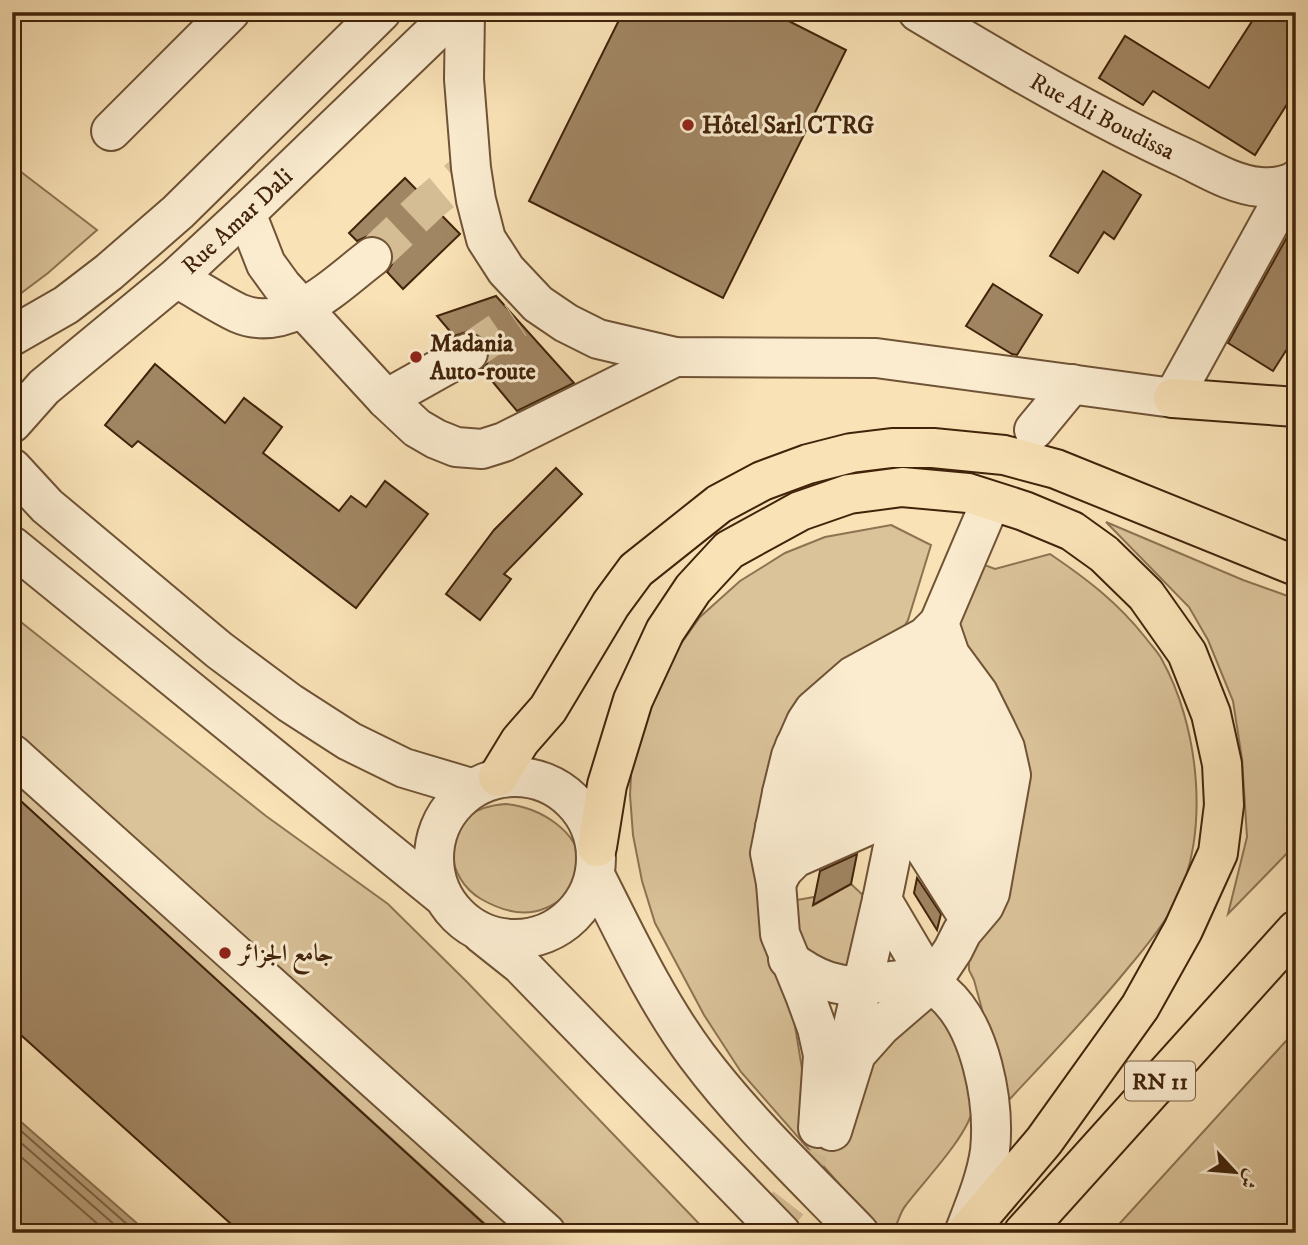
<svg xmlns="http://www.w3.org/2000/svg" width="1308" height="1245" font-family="'IM FELL DW Pica',Amiri,serif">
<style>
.green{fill:#dac299;stroke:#8e7252;stroke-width:2}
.water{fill:#baa17c;stroke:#8a6f4e;stroke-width:2}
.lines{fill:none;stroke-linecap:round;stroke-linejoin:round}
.shore{stroke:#7e6243;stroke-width:2}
.building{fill:#a18663;stroke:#41230a;stroke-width:2}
.minor-tunnel{stroke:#d4bc94;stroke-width:38;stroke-dasharray:38 19;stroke-linecap:butt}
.minor-casing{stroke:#6f5335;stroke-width:42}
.highway-casing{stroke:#41230a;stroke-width:42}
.minor{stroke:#fbecd0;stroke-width:38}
.highway{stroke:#f9e2b6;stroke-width:38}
.poi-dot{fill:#8f2418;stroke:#fbecd0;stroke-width:2.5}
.labels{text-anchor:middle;stroke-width:6;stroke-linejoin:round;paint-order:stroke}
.shield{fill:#fbecd0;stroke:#795f45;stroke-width:2}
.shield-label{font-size:23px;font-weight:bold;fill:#41230a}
.street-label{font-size:24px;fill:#41230a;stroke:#fbecd0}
.poi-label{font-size:24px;font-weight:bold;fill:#41230a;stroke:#fbecd0;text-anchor:start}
</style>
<rect width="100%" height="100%" fill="#f9e2b6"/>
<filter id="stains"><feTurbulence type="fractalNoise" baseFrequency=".00286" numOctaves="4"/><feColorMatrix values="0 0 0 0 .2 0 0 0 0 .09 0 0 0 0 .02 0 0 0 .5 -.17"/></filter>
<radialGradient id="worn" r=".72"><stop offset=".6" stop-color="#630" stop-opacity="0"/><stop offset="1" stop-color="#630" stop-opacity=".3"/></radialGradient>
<g class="green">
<path d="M12 165 97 230 48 273 12 300Z"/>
<path d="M1106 522 1243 580 1296 599V844L1228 914 1247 837 1242 759 1233 701 1208 640 1189 607Z"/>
<path d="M891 525 931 545 908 620 904 627 831 671 813 685 796 707 793 1014 807 1099 872 1054 926 1004 954 1024C957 1039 975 1098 973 1108 968 1136 924 1181 906 1205 899 1213 899 1224 891 1233H882L741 1072 704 1015 655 923 642 881 633 835 630 795 632 756 665 666 700 617 740 581 785 553 825 537Z"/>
<path d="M1050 554C1087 579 1117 602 1145 637 1150 644 1157 651 1161 658 1199 725 1211 834 1175 904 1162 927 1145 948 1128 968 1090 1015 1048 1058 1007 1102L974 980 969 970 963 646 958 629 977 562 995 569Z"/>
<path d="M12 615 266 816 388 904 467 982 708 1233H562L12 741Z"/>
<path d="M12 764 527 1233H495L12 793Z"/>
<path d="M506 804C537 806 583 832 579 868 578 879 573 889 565 896 538 919 511 916 481 899 464 889 452 870 453 851 455 818 476 806 506 804Z"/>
<path d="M851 884 865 897 850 975 813 964 788 914 791 901 814 897V905Z"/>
<path d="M1296 1030V1233H1111Z"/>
</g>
<path class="water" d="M12 1114 148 1233H12Z"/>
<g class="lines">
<g class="shore">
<path d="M12 1123 137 1233"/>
<path d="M12 1135 124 1233"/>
<path d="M12 1149 108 1233"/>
</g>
</g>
<g class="building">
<path d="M623 12H771L846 50 723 298 529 201Z"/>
<path d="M1258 12H1296V90L1255 155 1153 91 1143 105 1099 78 1125 36 1209 88Z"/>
<path d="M1103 171 1141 195 1114 239 1104 232 1078 273 1050 256Z"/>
<path d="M405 178 460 234 403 289 387 272 392 264 394 255 389 243 379 237 370 235 357 241 349 233Z"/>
<path d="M1296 221V335L1273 371 1228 343Z"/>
<path d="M993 284 1042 315 1017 355 1012 354 966 326Z"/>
<path d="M496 296 574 383 517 411 482 369 487 364 490 354 487 342 479 334 469 331 454 336 437 316Z"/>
<path d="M155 364 225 423 244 398 282 427 263 453 339 511 351 496 366 507 385 481 428 514 356 608 138 441 132 447 105 425Z"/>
<path d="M556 468 582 494 504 574 511 579 480 620 446 594 494 530Z"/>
<path d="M12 793 494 1233H241L12 1027Z"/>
<path d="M857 854 851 884 813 905 820 871Z"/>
<path d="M917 878 941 914 937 930 914 893Z"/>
</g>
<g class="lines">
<g class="minor-tunnel">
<path d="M372 257 429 203 471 168"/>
<path d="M468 353 516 320"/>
<path d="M765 1233 789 1202 818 1128"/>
</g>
<g class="minor-casing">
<g id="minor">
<path d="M465 12 464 79 471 168 476 200 486 239 506 270 538 304 566 323 598 339 675 357 876 358 1173 398 1291 184"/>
<path id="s1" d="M918 12C1005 64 1093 116 1185 158 1208 169 1234 185 1260 187 1270 188 1288 186 1296 180"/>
<path d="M111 131 230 12"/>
<path d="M246 213 266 264 282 286 386 399 417 428 436 439 456 447 482 449 504 442 675 357"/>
<path d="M176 278C197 289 217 303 238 313 288 335 336 284 372 257"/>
<path d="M12 336 66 305 109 272 178 212 381 12"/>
<path d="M386 399 468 353"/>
<path id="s2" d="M12 423 44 387 176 278 246 213 455 12"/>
<path d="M1034 430 1072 384"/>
<path d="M12 468 47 506 219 650 290 703 349 741 404 768 471 788"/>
<path d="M12 546 441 895"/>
<path d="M795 746 928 674 949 710 1005 792"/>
<path d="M12 754 546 1233"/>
<circle cx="515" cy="858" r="81"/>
<path d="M782 793 919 720 962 786 999 837"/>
<path d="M775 827 909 767 991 884"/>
<path d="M595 875C626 936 656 1001 697 1056 745 1120 803 1175 859 1233"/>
<path d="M776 883 783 870 795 858 901 811 970 920"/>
<path d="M882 900 931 983"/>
<path d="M482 934 521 965 781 1233"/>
<path d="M788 959C814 979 840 990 872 984 890 982 913 975 930 983 935 985 939 990 943 993 981 1026 995 1102 990 1151 986 1179 974 1207 964 1233"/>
<path d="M844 1064 882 900 939 623 985 515"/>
<path d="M818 1128 823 1055 817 1028 805 995 780 934 776 883 770 853 782 793 791 756 806 722 814 710 853 676 925 637 939 623 950 655 978 693 996 729 1005 748 1011 775 990 893 984 906 962 932 953 950 931 983 881 1026 856 1054 832 1131"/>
</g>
</g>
<g class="highway-casing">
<g id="highway">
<path d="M1173 398 1296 407"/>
<path d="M498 777 520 741 548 709 611 604 636 570 719 504 762 481 808 464 851 453 892 448H933L1004 455 1056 469 1296 566"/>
<path d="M597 847 607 785 633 700 665 631 693 589 729 550 800 511 849 494 902 487 968 493 1024 511 1072 531 1104 554 1146 595 1187 653 1211 714 1222 764 1224 805 1218 853 1183 930 1140 1007 1044 1141 966 1233"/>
<path d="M1023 1233 1296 930"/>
</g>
</g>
<use href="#minor" class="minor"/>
<use href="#highway" class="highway"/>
</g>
<g class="poi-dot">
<circle cx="688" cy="125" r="7"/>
<circle cx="416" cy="357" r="7"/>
<circle cx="225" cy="953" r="7"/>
</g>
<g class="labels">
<rect class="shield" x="1125" y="1061.5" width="70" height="39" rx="5"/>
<g class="shield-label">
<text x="1160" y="1089">RN 11</text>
</g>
<g class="street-label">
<text dy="8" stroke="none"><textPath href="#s1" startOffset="212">Rue Ali Boudissa</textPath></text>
<text dy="8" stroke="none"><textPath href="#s2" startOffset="303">Rue Amar Dali</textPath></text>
</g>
<g class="poi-label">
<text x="702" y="133">Hôtel Sarl CTRG</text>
<text x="430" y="351">Madania<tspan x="430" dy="28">Auto-route</tspan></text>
<text x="239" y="961">جامع الجزائر</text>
</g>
</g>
<rect width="1308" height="1245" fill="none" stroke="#f9e2b6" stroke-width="42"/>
<rect x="14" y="14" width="1280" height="1217" fill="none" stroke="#41230a" stroke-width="3.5"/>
<rect x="21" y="21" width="1266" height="1203" fill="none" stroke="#41230a" stroke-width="2"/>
<g transform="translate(1235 1172) rotate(116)" stroke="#fbecd0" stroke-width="5" paint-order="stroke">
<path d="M0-5L12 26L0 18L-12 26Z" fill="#41230a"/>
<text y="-10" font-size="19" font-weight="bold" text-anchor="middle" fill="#41230a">ش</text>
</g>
<rect width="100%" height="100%" filter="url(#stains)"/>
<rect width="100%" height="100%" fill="url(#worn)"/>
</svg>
